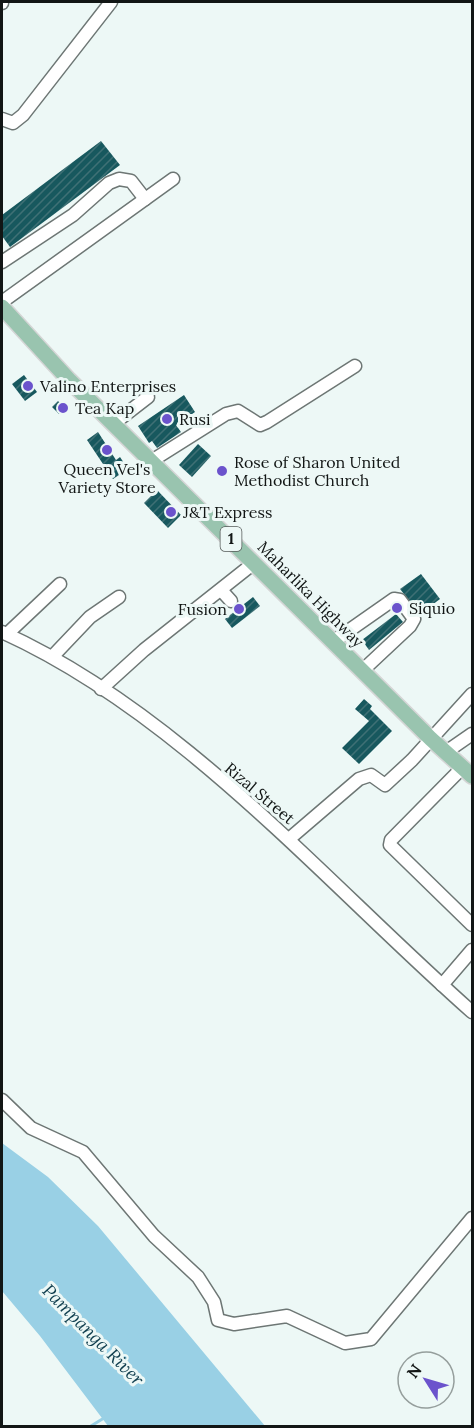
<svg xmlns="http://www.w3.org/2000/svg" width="474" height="1428" font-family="Lora,serif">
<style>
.water{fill:#99d0e5}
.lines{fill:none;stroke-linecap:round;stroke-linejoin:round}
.stream{stroke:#99d0e5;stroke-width:3}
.building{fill:url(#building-hatch)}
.minor-casing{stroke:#6d7674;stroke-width:15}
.major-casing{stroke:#d4d5d5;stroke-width:18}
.minor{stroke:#fff;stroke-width:12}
.major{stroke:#99c4af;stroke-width:15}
.poi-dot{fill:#6b53cc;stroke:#edf8f6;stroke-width:2}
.labels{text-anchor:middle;stroke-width:6;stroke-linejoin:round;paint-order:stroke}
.shield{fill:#edf8f6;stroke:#545a58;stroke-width:1.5}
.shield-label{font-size:15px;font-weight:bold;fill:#121615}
.poi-label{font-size:16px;fill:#121615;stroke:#edf8f6;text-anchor:start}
.street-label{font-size:16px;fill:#121615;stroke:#edf8f6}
.water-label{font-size:18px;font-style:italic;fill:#103f4f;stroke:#edf8f6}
</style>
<defs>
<pattern id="building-hatch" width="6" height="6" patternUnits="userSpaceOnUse" patternTransform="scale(1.5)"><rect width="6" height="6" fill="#17585e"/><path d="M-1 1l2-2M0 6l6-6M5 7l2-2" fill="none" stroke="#3f7075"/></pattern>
</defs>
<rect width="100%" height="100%" fill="#edf8f6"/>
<path class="water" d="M2 1143 48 1177 98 1226 265 1426H108L40 1336 2 1291Z"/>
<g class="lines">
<path class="stream" d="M91 1426 104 1418"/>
</g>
<g class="building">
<path d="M101 141 120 165 10 247 2 236V215Z"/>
<path d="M24 375 37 392 25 401 12 384Z"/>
<path d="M184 395 195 412 176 425 181 432 157 448 152 441 149 443 138 426Z"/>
<path d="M58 401 65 408 59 414 52 407Z"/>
<path d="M98 432 116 460 120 457 128 469 113 479 87 440Z"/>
<path d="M198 444 211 456 192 477 179 465Z"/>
<path d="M157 490 181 515 168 528 144 503Z"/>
<path d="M421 574 440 599 420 614 400 589Z"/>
<path d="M253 597 260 606 232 628 225 619Z"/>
<path d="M396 614 403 622 369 650 362 640Z"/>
<path d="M364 699 372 706 370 709 392 731 359 764 342 748 369 721 355 709Z"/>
</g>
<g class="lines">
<g class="minor-casing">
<g id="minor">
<path d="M2 3V2"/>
<path d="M2 119 13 123 23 115 111 2"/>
<path d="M2 262 73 215 109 183 119 179 131 181 145 199"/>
<path d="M2 302 173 179"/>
<path d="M113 424 148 397"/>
<path d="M153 460 226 414 238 411 260 425 267 422 355 366"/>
<path d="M221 590 231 601"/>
<path d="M2 632C181 713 326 883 472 1012"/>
<path d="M7 634 60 584"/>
<path d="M334 641 394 599 400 600 414 619 410 626 363 670"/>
<path d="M52 657 90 617 119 597"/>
<path d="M101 689 144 650 254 563"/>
<path d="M446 752 472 734"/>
<path d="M463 767 391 840 390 845 472 925"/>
<path d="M289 839 359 779 371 775 385 785 412 760 472 694"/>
<path d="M442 985 472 950"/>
<path d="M2 1100 31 1128 83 1152 154 1236 198 1277 214 1302 218 1320 234 1324 287 1316 345 1343 371 1339 472 1218"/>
</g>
</g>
<g class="major-casing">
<path id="major" d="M2 307 69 380 431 739 472 776"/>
</g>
<use href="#minor" class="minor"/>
<use href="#major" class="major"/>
</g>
<g class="poi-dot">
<circle cx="28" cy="386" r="6"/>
<circle cx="63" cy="408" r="6"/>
<circle cx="167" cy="419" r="6"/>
<circle cx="107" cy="450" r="6"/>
<circle cx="222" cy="471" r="6"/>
<circle cx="171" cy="512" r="6"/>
<circle cx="397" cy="608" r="6"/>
<circle cx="239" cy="609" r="6"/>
</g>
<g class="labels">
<rect class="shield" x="220.5" y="527" width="21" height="24" rx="4.5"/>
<g class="shield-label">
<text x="231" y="544">1</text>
</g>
<g class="poi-label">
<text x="40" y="392">Valino Enterprises</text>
<text x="75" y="414">Tea Kap</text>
<text x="179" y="425">Rusi</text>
<text x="234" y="468">Rose of Sharon United<tspan x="234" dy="18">Methodist Church</tspan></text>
<text x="107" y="475" text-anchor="middle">Queen Vel's<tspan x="107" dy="18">Variety Store</tspan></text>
<text x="183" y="518">J&amp;T Express</text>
<text x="409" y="614">Siquio</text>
<text x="227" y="615" text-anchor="end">Fusion</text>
</g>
<g class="street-label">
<text transform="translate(311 594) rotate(45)" y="6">Maharlika Highway</text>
<text transform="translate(260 793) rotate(40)" y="6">Rizal Street</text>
</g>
<g class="water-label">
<text transform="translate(93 1335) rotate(45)" y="6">Pampanga River</text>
</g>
</g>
<rect width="474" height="1428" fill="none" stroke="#121615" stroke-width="6"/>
<g transform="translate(426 1380) rotate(307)"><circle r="28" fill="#edf8f6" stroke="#959e9c" stroke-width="1.5"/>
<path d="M0-4.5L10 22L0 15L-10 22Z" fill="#6b53cc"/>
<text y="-9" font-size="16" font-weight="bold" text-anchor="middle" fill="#121615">N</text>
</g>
</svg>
